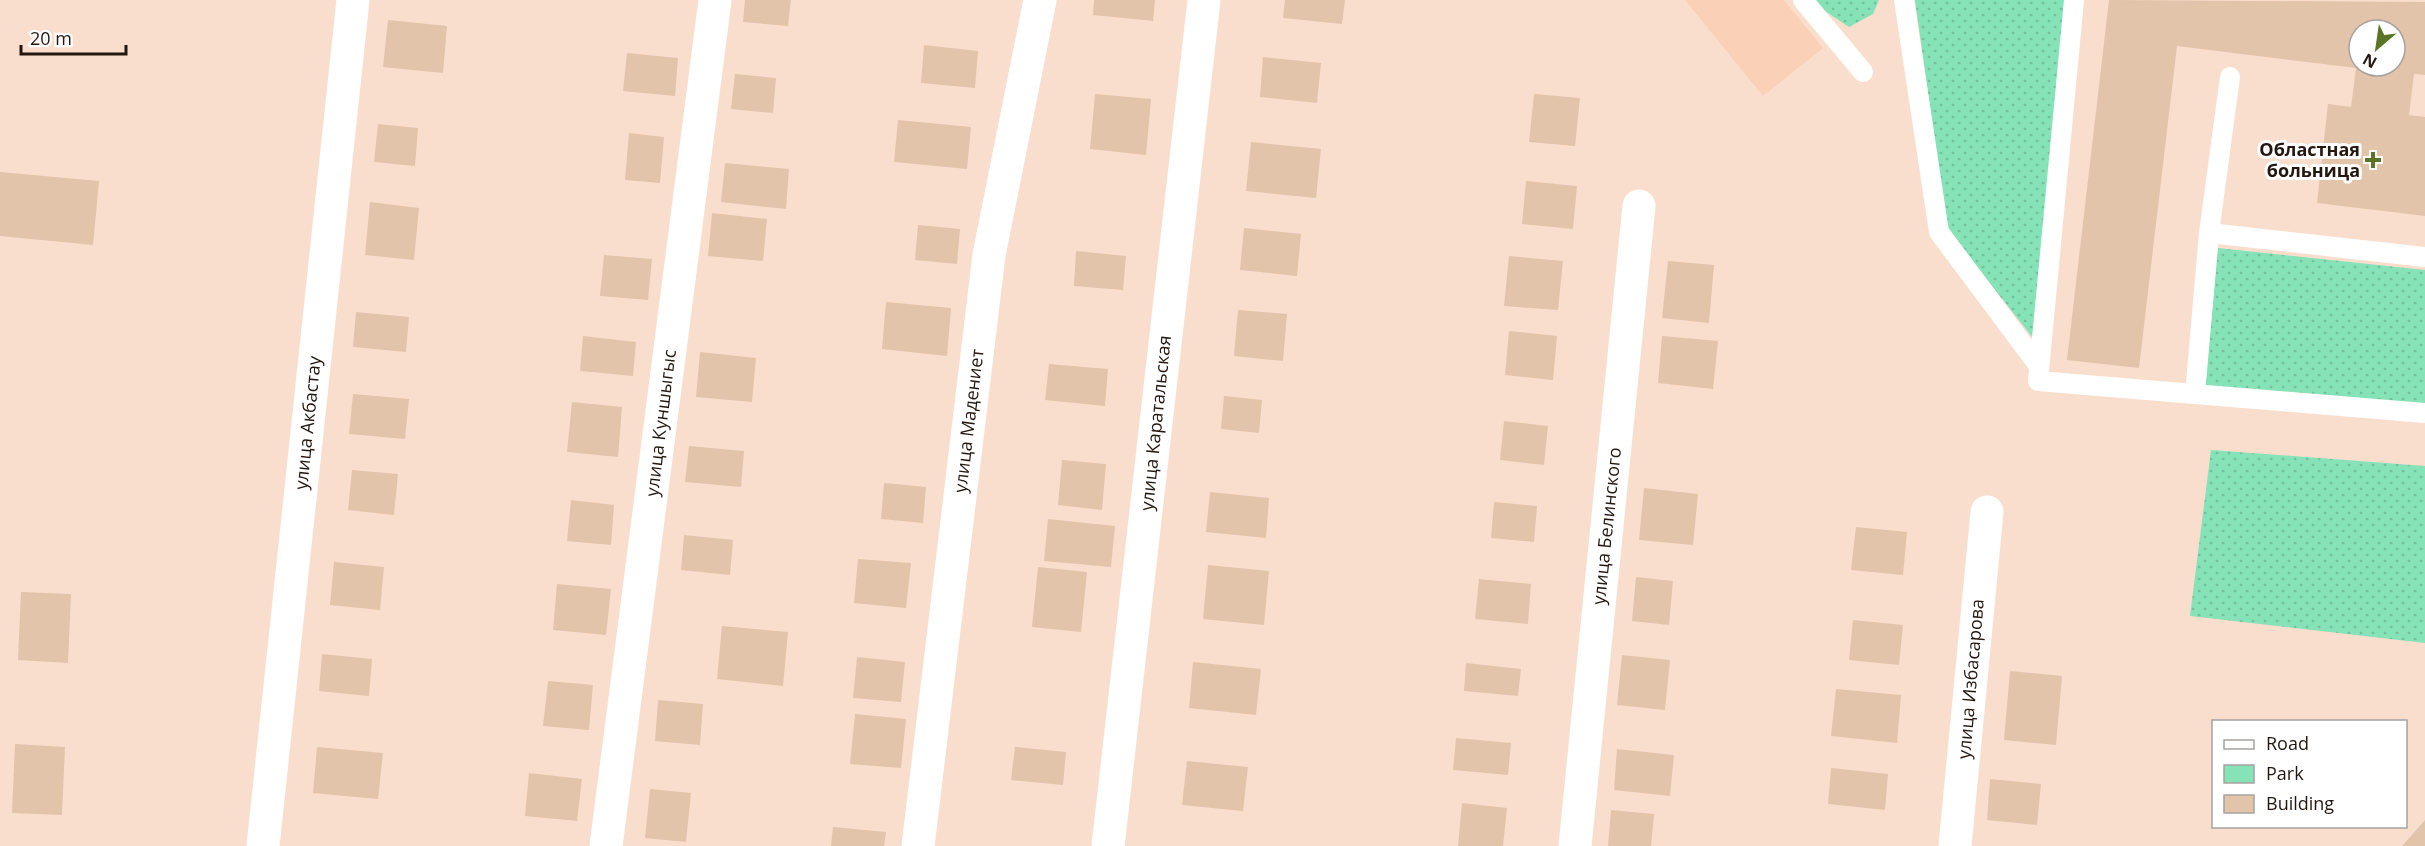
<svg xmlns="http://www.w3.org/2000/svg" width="2425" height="846" font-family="'Open Sans',sans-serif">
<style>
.built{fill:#fad0b6}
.green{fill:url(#green-dots)}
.building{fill:#e2c4aa;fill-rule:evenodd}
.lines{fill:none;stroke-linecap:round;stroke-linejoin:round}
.service{stroke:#fff;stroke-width:20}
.minor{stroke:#fff;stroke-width:33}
.poi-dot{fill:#5c7425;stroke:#fff;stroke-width:2}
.labels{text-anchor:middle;stroke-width:6;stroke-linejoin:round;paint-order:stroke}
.poi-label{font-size:18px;font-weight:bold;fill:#23170f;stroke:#fff;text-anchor:end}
.street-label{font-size:18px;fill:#23170f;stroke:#fff}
</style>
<defs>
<pattern id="green-dots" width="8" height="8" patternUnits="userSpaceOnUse" patternTransform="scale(1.5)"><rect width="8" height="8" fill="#86e2b7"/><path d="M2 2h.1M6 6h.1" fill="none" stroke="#73c19c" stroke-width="1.8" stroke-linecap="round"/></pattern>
</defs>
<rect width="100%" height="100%" fill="#fadecd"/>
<path class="built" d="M1685 0H1784L1823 48 1763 96Z"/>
<g class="green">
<path d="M1814 0H1879L1873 14 1849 27 1819 7Z"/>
<path d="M1915 0H2066L2041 348 1947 229Z"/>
<path d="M2218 248 2425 270V405L2205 387Z"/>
<path d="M2211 450 2425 466V643L2190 616Z"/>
</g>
<g class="building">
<path d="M745 0H791L788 26 743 22Z"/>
<path d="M1094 0H1155L1153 21 1093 15Z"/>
<path d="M1285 0H1345L1342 24 1283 18Z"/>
<path d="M2109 0 2425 2V75L2414 74 2409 115 2425 117V216L2317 203 2328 104 2351 107 2356 68 2177 46 2139 368 2067 360ZM2359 30H2395V66H2359Z"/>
<path d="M388 20 447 26 443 73 383 67Z"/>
<path d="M924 45 978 51 975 88 921 83Z"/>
<path d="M627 53 678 58 675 96 623 91Z"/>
<path d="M1263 57 1321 63 1317 103 1260 97Z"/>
<path d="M735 74 776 78 773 113 731 109Z"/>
<path d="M1095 94 1151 99 1146 155 1090 149Z"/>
<path d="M1534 94 1580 98 1575 146 1529 142Z"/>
<path d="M898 120 971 127 967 169 894 162Z"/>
<path d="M378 124 418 128 415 166 374 162Z"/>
<path d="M629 133 664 137 660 183 625 180Z"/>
<path d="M1251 142 1321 149 1316 198 1246 191Z"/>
<path d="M725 163 789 169 786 209 721 202Z"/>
<path d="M0 172 99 181 93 245 0 236Z"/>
<path d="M1526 181 1577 186 1573 229 1522 224Z"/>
<path d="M370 202 419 208 414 260 365 255Z"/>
<path d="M712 213 767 219 763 261 708 256Z"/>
<path d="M918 225 960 229 957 264 915 260Z"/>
<path d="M1244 228 1301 234 1297 276 1240 270Z"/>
<path d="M1076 251 1126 256 1123 290 1074 286Z"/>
<path d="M604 255 652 259 648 300 600 296Z"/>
<path d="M1509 256 1563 261 1558 310 1504 306Z"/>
<path d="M1668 261 1714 265 1709 323 1662 318Z"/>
<path d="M886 302 951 308 947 356 882 349Z"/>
<path d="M1238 310 1287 314 1283 361 1234 356Z"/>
<path d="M356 312 409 317 406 352 353 347Z"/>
<path d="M1509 331 1557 336 1553 380 1505 375Z"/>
<path d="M583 336 636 342 633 376 580 371Z"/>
<path d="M1662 336 1718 341 1713 389 1658 383Z"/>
<path d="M700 352 756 358 752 402 696 397Z"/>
<path d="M1049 364 1108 369 1105 406 1045 400Z"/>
<path d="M353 394 409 399 405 439 349 434Z"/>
<path d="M1224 396 1262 400 1259 433 1221 429Z"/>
<path d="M572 402 622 407 618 457 567 452Z"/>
<path d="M1504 421 1548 426 1544 465 1500 460Z"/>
<path d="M689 446 744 451 741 487 685 482Z"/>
<path d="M1062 460 1106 464 1102 510 1058 505Z"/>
<path d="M352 470 398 474 394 515 348 510Z"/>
<path d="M884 483 926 487 923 523 881 519Z"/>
<path d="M1644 488 1698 494 1693 545 1639 540Z"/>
<path d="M1210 492 1269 498 1266 538 1206 532Z"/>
<path d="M571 500 614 505 611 545 567 541Z"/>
<path d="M1494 502 1537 506 1534 542 1491 538Z"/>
<path d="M1048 519 1115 526 1111 567 1044 561Z"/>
<path d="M1856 527 1907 532 1903 575 1851 570Z"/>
<path d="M684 535 733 540 730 575 681 570Z"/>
<path d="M858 559 911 563 906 608 854 603Z"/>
<path d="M334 562 384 567 380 610 330 605Z"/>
<path d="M1208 565 1269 571 1264 625 1203 619Z"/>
<path d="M1038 567 1087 572 1081 632 1032 627Z"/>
<path d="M1636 577 1673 581 1669 625 1632 621Z"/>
<path d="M1479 579 1531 584 1528 624 1475 619Z"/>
<path d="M557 584 611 589 606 635 553 630Z"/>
<path d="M21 592 71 594 68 663 18 660Z"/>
<path d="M1853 620 1903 625 1899 665 1849 660Z"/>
<path d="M722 626 788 632 783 686 717 679Z"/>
<path d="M322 654 372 659 369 696 319 691Z"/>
<path d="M1622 655 1670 660 1665 710 1617 705Z"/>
<path d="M857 657 905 662 901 702 853 698Z"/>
<path d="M1193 662 1261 669 1256 715 1189 708Z"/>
<path d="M1466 663 1521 669 1518 696 1464 691Z"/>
<path d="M2010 671 2062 676 2056 745 2004 740Z"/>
<path d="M548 681 593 685 589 730 543 726Z"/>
<path d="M1836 689 1901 695 1897 743 1831 736Z"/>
<path d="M658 700 703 704 700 745 655 741Z"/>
<path d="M855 714 906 719 901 768 850 764Z"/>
<path d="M1456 738 1511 743 1508 775 1453 770Z"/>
<path d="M15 744 65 747 62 815 12 813Z"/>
<path d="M317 747 383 753 378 799 313 793Z"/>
<path d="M1015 747 1066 752 1063 785 1011 780Z"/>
<path d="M1617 749 1674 755 1670 796 1614 790Z"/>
<path d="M1187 761 1248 767 1243 811 1182 805Z"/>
<path d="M1831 768 1888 774 1885 810 1828 804Z"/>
<path d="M529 773 582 779 577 821 525 816Z"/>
<path d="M1990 779 2041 784 2037 825 1987 820Z"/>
<path d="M650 789 691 793 686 842 645 838Z"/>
<path d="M1462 803 1507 808 1503 846H1458Z"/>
<path d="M1611 810 1654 814 1651 846H1608Z"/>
<path d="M2425 820V846H2402Z"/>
<path d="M833 827 886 832 884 846H831Z"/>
</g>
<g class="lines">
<g class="service">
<path d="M1803 0 1863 72"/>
<path d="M1904 0 1939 232 2039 366"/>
<path d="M2074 0 2038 381 2425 413"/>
<path d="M2209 233 2230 77"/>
<path d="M2195 394 2209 233 2425 257"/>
</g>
<g class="minor">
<path d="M263 846 353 0"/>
<path d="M606 846 715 0"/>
<path d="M918 846 989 255 1040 0"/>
<path d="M1108 846 1204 0"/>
<path d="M1575 846 1639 206"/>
<path d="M1955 846 1987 512"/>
</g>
</g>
<path class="poi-dot" d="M2370 151h6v6h6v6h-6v6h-6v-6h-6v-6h6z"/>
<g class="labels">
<g class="poi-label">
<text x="2360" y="156">Областная<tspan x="2360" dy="21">больница</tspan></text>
</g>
<g class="street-label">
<text transform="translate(969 421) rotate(-83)" y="6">улица Мадениет</text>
<text transform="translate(308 423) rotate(-84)" y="6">улица Акбастау</text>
<text transform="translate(661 423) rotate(-83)" y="6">улица Куншыгыс</text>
<text transform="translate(1156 423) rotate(-84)" y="6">улица Каратальская</text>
<text transform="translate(1607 526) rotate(-84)" y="6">улица Белинского</text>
<text transform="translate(1971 679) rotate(-85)" y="6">улица Избасарова</text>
</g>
</g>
<rect x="2212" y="720" width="195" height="108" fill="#ffffff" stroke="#a7a29f" stroke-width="1.5"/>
<rect x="2224" y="740" width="30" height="9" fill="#ffffff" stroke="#a7a29f" stroke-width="1.5"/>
<text x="2266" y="750" font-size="18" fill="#23170f">Road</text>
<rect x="2224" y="765" width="30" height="18" fill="#86e2b7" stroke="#a7a29f" stroke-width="1.5"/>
<text x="2266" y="780" font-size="18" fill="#23170f">Park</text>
<rect x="2224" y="795" width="30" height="18" fill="#e2c4aa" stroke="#a7a29f" stroke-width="1.5"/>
<text x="2266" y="810" font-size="18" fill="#23170f">Building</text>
<g transform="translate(2377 48) rotate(209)"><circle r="28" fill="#ffffff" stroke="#a7a29f" stroke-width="1.5"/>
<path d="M0-4.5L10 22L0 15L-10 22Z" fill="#5c7425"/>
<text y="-9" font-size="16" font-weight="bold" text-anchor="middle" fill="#23170f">N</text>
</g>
<path d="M21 45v9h105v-9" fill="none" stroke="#23170f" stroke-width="3"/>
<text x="30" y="45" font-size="18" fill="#23170f" stroke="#ffffff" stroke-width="4.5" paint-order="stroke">20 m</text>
</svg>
